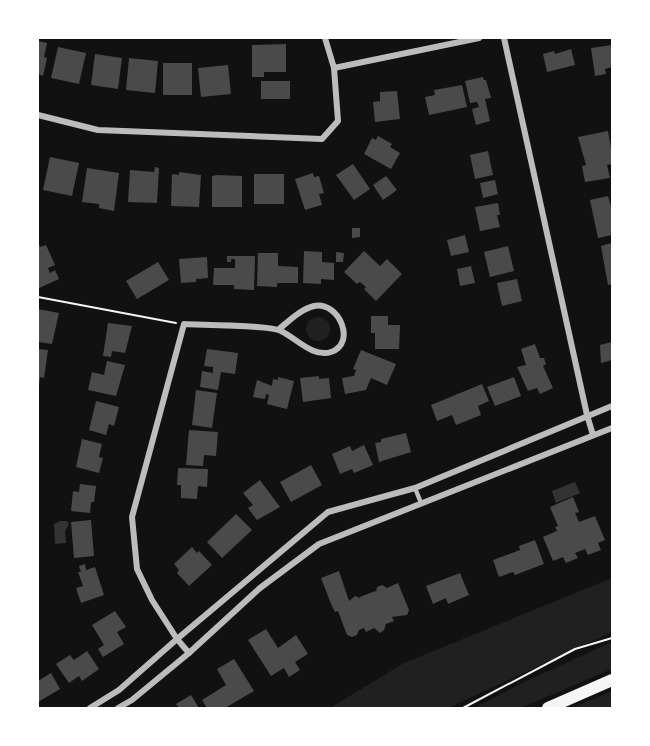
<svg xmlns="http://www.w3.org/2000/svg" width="650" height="746" font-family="Ubuntu,sans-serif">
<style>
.green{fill:#202020}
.water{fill:#333}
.building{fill:#4a4a4a}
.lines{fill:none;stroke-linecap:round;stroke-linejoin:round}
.path{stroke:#f5f5f5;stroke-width:2}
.service{stroke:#bcbcbc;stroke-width:4.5}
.minor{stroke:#bcbcbc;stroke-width:6}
.secondary{stroke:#f5f5f5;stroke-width:12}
</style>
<rect width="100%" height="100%" fill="#111"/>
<g class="green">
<circle cx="318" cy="329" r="12"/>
<path d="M612 578V632L448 708H330L404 663Z"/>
<path d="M612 642V669L521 708H474L520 684Z"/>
<path d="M612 691V708H571H572Z"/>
</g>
<g class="water">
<path d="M575 482 580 493 556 503 552 491Z"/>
<path d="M60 521H67L69 524 65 531 66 543 55 544 54 524Z"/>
</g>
<g class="building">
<path d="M38 41 47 43 44 57 47 58 43 76 38 74Z"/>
<path d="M286 44V72H264V77H252V45Z"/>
<path d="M612 45V67L605 69 606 74 595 76 591 48Z"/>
<path d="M58 47 86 53 79 84 51 78Z"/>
<path d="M571 49 575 65 547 72 543 54 554 51 555 54Z"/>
<path d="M95 54 122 58 118 89 91 85Z"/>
<path d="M129 58 158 61 155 93 126 90Z"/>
<rect x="163" y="63" width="29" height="32"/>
<path d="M228 65 231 94 201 97 198 68Z"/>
<path d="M483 77 484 80H486L491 98 485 99 490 121 476 125 472 109 479 107 477 102 470 103 465 81Z"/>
<rect x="261" y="81" width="29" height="18"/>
<path d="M462 85 467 107 429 115 425 97 435 95 434 90Z"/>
<path d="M397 91 400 119 375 122 373 102 380 101V92Z"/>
<path d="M608 131 612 154 611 156 612 164 607 165 610 178 585 182 582 166 586 165 578 137Z"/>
<path d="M378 136 392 144 390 147 400 153 391 169 364 154 372 138 376 140Z"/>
<path d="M488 151 493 175 475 179 470 155Z"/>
<path d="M50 157 79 163 72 196 43 190Z"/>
<path d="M353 164 370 189 354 200 336 175Z"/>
<path d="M155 167 159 168 157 203 128 202 130 170 154 172Z"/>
<path d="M87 168 119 173 114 211 99 208V204L82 202Z"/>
<path d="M179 172 201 175 199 207 171 206 172 174 179 175Z"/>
<path d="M313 173 314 177 319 176 324 193 319 194 322 205 305 210 295 179Z"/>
<rect x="254" y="174" width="30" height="30"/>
<path d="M217 175 242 176V207H212V176Z"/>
<path d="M386 176 397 190 383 200 373 185Z"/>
<path d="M495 180 498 194 483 198 480 183Z"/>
<path d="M608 196 612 210V235L598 238 590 200Z"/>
<path d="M498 203 500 215H497L500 227 480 231 475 207Z"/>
<path d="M352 228H360V237L352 238Z"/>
<path d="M465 235 469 252 451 256 447 240Z"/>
<path d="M38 241 40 247 46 245 55 265 48 268 50 273 55 270 59 279 39 288Z"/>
<path d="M612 243V284L608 285 601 246Z"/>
<path d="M508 246 514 271 490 277 484 252Z"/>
<path d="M304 251 322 252V262L334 263V280L321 279V284L303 283Z"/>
<path d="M364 251 380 266 387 259 402 274 376 301 364 289 366 287 360 282 357 284 344 272Z"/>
<path d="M336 252 344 253 343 262H336Z"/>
<path d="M258 253H278V266L298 267V283H277V287L257 286Z"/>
<path d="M227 256H255L254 290 234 289V285H213L214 268H235V259H231V262H227Z"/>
<path d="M207 257 208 278 196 279V282L181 283 179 259Z"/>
<path d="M158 262 169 280 137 299 126 281Z"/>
<path d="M471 266 475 283 460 286 457 269Z"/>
<path d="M517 279 522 301 502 306 497 283Z"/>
<path d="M38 309 59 313 52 344 38 342Z"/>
<path d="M371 316H388V325H400L399 349H375V333H371Z"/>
<path d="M108 323 132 326 125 353 112 351 111 357 103 356Z"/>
<path d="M612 342V360L601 363 600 345Z"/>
<path d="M535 344 540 358H544L546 364 543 366 553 388 540 394 537 388 528 391 517 367 526 365 521 349Z"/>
<path d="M38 349 48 350 44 378 40 377 39 385 38 384Z"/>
<path d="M207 349 238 353 235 374 221 372 218 390 200 387 202 371 213 373V367L204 366Z"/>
<path d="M361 350 396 364 387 385 371 378 366 390 345 394 342 378 354 376 356 370 353 369Z"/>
<path d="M107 361 125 365 116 396 88 390 92 372 104 375Z"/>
<path d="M319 376V379L329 378 331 398 303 402 300 378Z"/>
<path d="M278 377 294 381 287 409 267 404 269 395 266 394 265 399 253 397 257 380 272 386 273 379 278 380Z"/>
<path d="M514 377 521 396 495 406 487 387Z"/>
<path d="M482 384 489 401 478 406 481 415 456 425 452 415 437 421 431 405Z"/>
<path d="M196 390 217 393 212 428 192 425Z"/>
<path d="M96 401 119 407 114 426 109 424 106 435 89 430Z"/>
<path d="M189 430 218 432 216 456 204 455 203 466 186 465Z"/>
<path d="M406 433 411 452 379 462 375 443 381 442V439Z"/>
<path d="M82 439 102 444 99 457 103 458 99 473 76 467Z"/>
<path d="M364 445 373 465 354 473 352 469 340 474 332 454 350 446 352 451Z"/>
<path d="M311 465 322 485 291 502 280 482Z"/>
<path d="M178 468 208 469 207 487 198 486 197 499 181 498V485H177Z"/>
<path d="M260 480 280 507 257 520 248 508 253 505 243 493Z"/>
<path d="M80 484 96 486 94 502H91L90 513 71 511 73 491 79 492Z"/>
<path d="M573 497 579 512 575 513 579 522 595 516 605 540 598 543 601 550 588 555 585 549 575 553 578 558 566 563 563 557 553 561 543 537 557 531 555 527 558 526 550 507Z"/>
<path d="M236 514 252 530 222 558 207 542Z"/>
<path d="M91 520 94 556 74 558 71 522Z"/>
<path d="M535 540 544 564 515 575 513 572 499 577 493 560 520 550 519 546Z"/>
<path d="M192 547 197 553 199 551 212 565 189 586 177 573 179 570 174 564Z"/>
<path d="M85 564 86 570 95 567 104 595 81 603 76 588 83 586 78 572H81L79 566Z"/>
<path d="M339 571 349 601 355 596 360 598V597L375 591 376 592 377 587 382 585 387 588 398 583 409 610 407 615 392 617 394 621 386 624 384 630 380 633 374 628 366 632 364 628 359 630 357 635 352 637 347 635 338 611 335 612 331 604 321 578Z"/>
<path d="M460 573 469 595 448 604 446 598 433 604 426 586Z"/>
<path d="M115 611 126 627 117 632 124 644 103 657 98 649 104 645 92 625Z"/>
<path d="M266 629 278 648 296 635 308 654 295 662 300 670 289 677 284 668 271 676 248 640Z"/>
<path d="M87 651 99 669 82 681 79 676 69 683 56 664 70 655 74 660Z"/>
<path d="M234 659 254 691 225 708H207L202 700 226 685 217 669Z"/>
<path d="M51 673 60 689 38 702V681Z"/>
<path d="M191 695 199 708H179L176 704Z"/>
</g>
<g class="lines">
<g class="path">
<path d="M38 297 176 323"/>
<path d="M463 708 575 649 612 638"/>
</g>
<path class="service" d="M415 488 421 503"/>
<g class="minor">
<path d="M504 38 587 415 593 435"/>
<path d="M334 68 479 38"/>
<path d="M38 115 98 130 322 139 338 121 334 68 325 38"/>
<path d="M189 653 177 639 152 600 137 569 132 517 184 324C201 325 271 325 281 331 296 338 313 358 331 352 357 343 339 301 314 306 301 309 289 321 279 329"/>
<path d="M90 708 119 690 177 639 328 512 415 488 612 406"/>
<path d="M118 708 132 700 189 653 260 588 319 544 612 428"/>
</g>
<path class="secondary" d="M548 708 612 680"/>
</g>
<rect width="650" height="746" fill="none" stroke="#ffffff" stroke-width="78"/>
</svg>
